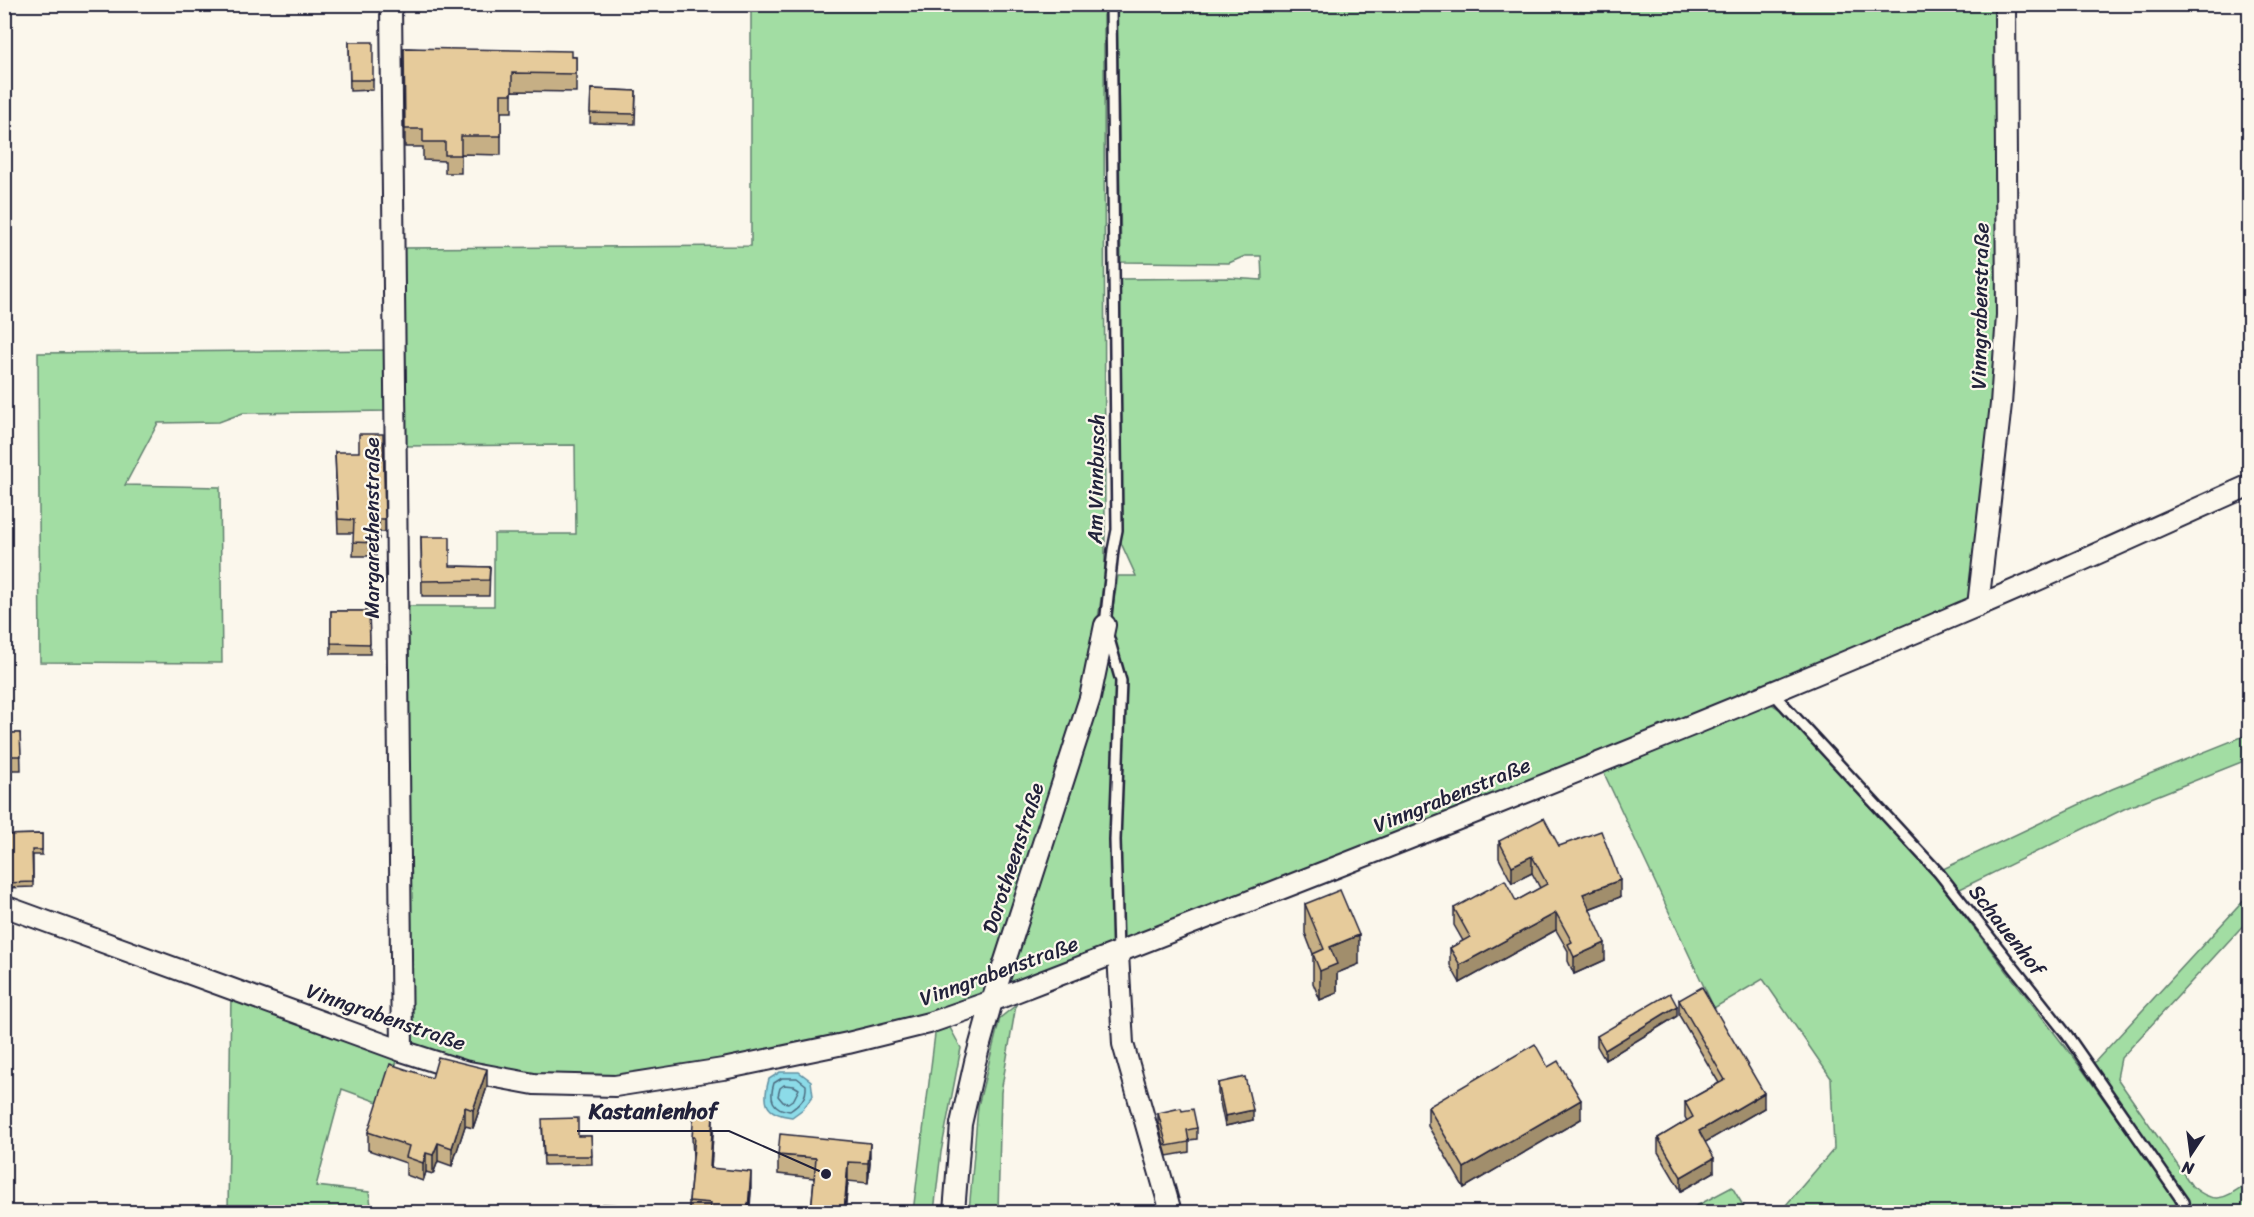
<svg xmlns="http://www.w3.org/2000/svg" width="2254" height="1217" font-family="Sriracha,sans-serif">
<style>
.green{fill:#a2dda3;stroke:#62806f;stroke-width:1.5}
.water{fill:#8cdbe8;stroke:#6291a3;stroke-width:1.5}
.lines{fill:none;stroke-linecap:round;stroke-linejoin:round}
.shore{stroke:#4c6c80;stroke-width:1.5}
.service-casing{stroke:#22223b;stroke-width:14}
.minor-casing{stroke:#22223b;stroke-width:24}
.service{stroke:#fbf7ec;stroke-width:9}
.minor{stroke:#fbf7ec;stroke-width:20}
.wall{fill:#c6af85;stroke:#22223b;stroke-width:1.5}
.shaded-wall{fill:#a18e6c;stroke:#22223b;stroke-width:1.5}
.building{fill:#e6cb9b;stroke:#22223b;stroke-width:1.5}
.labels{text-anchor:middle;stroke-width:4.5;stroke-linejoin:round;paint-order:stroke}
.street-label{font-size:21px;fill:#22223b;stroke:#fbf7ec}
.leader{fill:none;stroke:#22223b;stroke-width:2}
.callout-dot{fill:#22223b;stroke:#fbf7ec;stroke-width:2}
.callout-label{font-size:22px;text-anchor:middle;font-weight:bold;fill:#22223b;stroke:#fbf7ec;stroke-width:4.5;stroke-linejoin:round;paint-order:stroke}
</style>
<rect width="100%" height="100%" fill="#fbf7ec"/>
<filter id="ink" filterUnits="userSpaceOnUse"><feTurbulence type="fractalNoise" baseFrequency=".0167" numOctaves="2"/><feDisplacementMap in="SourceGraphic" scale="12" xChannelSelector="R" yChannelSelector="G"/><feConvolveMatrix kernelMatrix="1 2 1 2 8 2 1 2 1" color-interpolation-filters="sRGB"/></filter>
<g filter="url(#ink)">
<g class="green">
<path d="M751 5H1999L2002 320 1974 585 1968 599 1959 606 1287 882 1004 987 1105 653 1118 576H1136L1121 543 1120 279 1230 278 1262 280 1261 256H1245L1229 263 1121 262 1117 15H1104L1105 575 1085 697 985 994 936 1013 693 1069 616 1080 534 1077 465 1062 417 1048 408 1035 401 606H494V534H576L575 445 399 446 397 248 751 246Z"/>
<path d="M389 350V411L243 413 219 422 158 423 125 485 220 487 222 663 40 662 38 353Z"/>
<path d="M1770 703 1781 710 1933 875 2082 1069 2174 1198 2178 1212H1780L1834 1149 1831 1078 1763 979 1714 1008 1602 769Z"/>
<path d="M2249 734V759L2126 808 1958 890 1943 869 2112 789Z"/>
<path d="M2249 895V919L2121 1058 2117 1078 2192 1186C2216 1207 2226 1197 2249 1182V1212H2191L2190 1205 2093 1064Z"/>
<path d="M231 993 398 1058 383 1104 342 1089 316 1186 369 1192 371 1205 383 1212H228Z"/>
<path d="M1016 1005 1001 1092 998 1212H969L978 1106 1000 1018Z"/>
<path d="M936 1026H949L961 1048 941 1152 934 1212H913Z"/>
<path d="M1732 1187 1747 1212H1685Z"/>
</g>
<path class="water" d="M780 1072H799L811 1081 813 1096 803 1109 792 1117C765 1114 762 1103 769 1079Z"/>
<g class="lines">
<g class="shore">
<path d="M782 1078H797L806 1085C807 1098 800 1104 790 1111 772 1109 769 1099 774 1083Z"/>
<path d="M784 1085 794 1086 799 1089 794 1099 788 1103 783 1102 778 1096 780 1088Z"/>
</g>
<g class="service-casing">
<g id="service">
<path d="M1111 4 1117 530 1113 550 1105 625 1121 681 1115 840 1118 953"/>
<path d="M1772 692 1939 873 2067 1035 2183 1202 2185 1212"/>
</g>
</g>
<g class="minor-casing">
<g id="minor">
<path d="M391 4 402 1051"/>
<path d="M1978 606 2001 404 2007 315 2005 4"/>
<path d="M4 906 402 1051 464 1071 534 1084 615 1086 723 1069 848 1043 929 1023 992 1001C1321 874 1650 746 1975 607 2067 568 2158 526 2250 485"/>
<path d="M1118 953 1123 1044 1171 1212"/>
<path d="M954 1212 961 1124 975 1062 992 1001 1090 698 1105 625"/>
</g>
</g>
<use href="#service" class="service"/>
<use href="#minor" class="minor"/>
</g>
<g class="wall">
<path d="M349 42 373 80V90L350 91Z"/>
<path d="M404 48 576 57V92L512 91V112H501V155L461 154V173H445V161L423 160V147H405Z"/>
<path d="M591 89 636 91 635 124 590 123Z"/>
<path d="M335 452 385 519V532H379V539H376V556H353L354 533H338Z"/>
<path d="M421 537 450 566 490 567 489 596H422Z"/>
<path d="M331 611H369L370 654H331Z"/>
<path d="M4 733H20L21 770H4Z"/>
<path d="M42 834V855H33V887L4 888V835Z"/>
<path d="M1499 841 1559 846 1620 897 1589 909 1605 960 1574 974 1568 961V951L1556 930 1460 983 1450 965V948L1463 941 1454 925V908L1516 901 1540 888 1532 873 1512 883 1499 858Z"/>
<path d="M1305 904 1359 964 1337 973V993L1320 1000 1313 983V954L1305 933Z"/>
<path d="M1679 1000 1764 1108 1705 1142 1714 1172 1681 1191 1658 1152V1138L1687 1121 1685 1117V1102L1719 1083 1679 1015Z"/>
<path d="M1677 1016 1605 1060 1597 1046V1036Z"/>
<path d="M1548 1067 1581 1119 1464 1188 1428 1126V1107Z"/>
<path d="M432 1078 487 1087 473 1128 465 1126 452 1166 438 1161 433 1174 426 1172 423 1181 406 1175V1163L368 1150V1132Z"/>
<path d="M1218 1083 1253 1120 1225 1126 1218 1093Z"/>
<path d="M1182 1111 1197 1128V1139L1189 1140V1152L1167 1156 1158 1123V1113Z"/>
<path d="M542 1128 578 1136H591L592 1164 544 1165Z"/>
<path d="M713 1132 711 1169 751 1191 750 1208 800 1212H689V1201L693 1157 692 1137Z"/>
<path d="M778 1155 870 1162 868 1183 848 1181 845 1212H811L814 1178 778 1174Z"/>
</g>
<g class="shaded-wall">
<path d="M1532 856V873L1512 883V866Z"/>
<path d="M1620 880V897L1583 911V894Z"/>
<path d="M1556 913V930L1460 983V965Z"/>
<path d="M1359 935V964L1337 973V993L1320 1000V971L1330 947Z"/>
<path d="M1605 943V960L1574 974V957Z"/>
<path d="M1677 1006V1016L1605 1060V1050Z"/>
<path d="M487 1069V1087L473 1128V1110Z"/>
<path d="M1764 1093V1108L1699 1146V1131Z"/>
<path d="M1581 1100V1119L1464 1188V1168Z"/>
<path d="M465 1107V1126L452 1166V1148Z"/>
<path d="M1253 1110V1120L1225 1126V1116Z"/>
<path d="M713 1113V1132L710 1188V1168Z"/>
<path d="M438 1143V1161L433 1174V1155Z"/>
<path d="M870 1143V1162L868 1183V1163Z"/>
<path d="M426 1153V1172L423 1181V1163Z"/>
<path d="M1714 1158V1172L1681 1191V1177Z"/>
<path d="M848 1162V1181L845 1212H844Z"/>
<path d="M751 1172V1191L749 1212 748 1208Z"/>
</g>
<g class="building">
<path d="M349 42H373V80H350Z"/>
<path d="M404 48 571 51V57H576V74L512 73V94H501V136H461V155H445V142H423V129H405Z"/>
<path d="M591 89 636 91 635 114 590 113Z"/>
<path d="M359 434H383L385 519H379V525H376V543L353 542 354 520 338 519 335 452H359Z"/>
<path d="M421 537H450V566L490 567 489 580 422 581Z"/>
<path d="M331 611H369L370 644 331 643Z"/>
<path d="M4 733H20L21 756H4Z"/>
<path d="M1544 818 1559 846 1601 831 1620 880 1583 894 1605 943 1574 957 1568 944 1572 942 1556 913 1460 965 1450 948 1470 937 1454 908 1505 880 1516 901 1547 884 1532 856 1512 866 1499 841Z"/>
<path d="M42 834V850H32L33 882 4 883V835Z"/>
<path d="M1340 890 1359 935 1330 947 1337 964 1320 971 1313 954 1324 949 1305 904Z"/>
<path d="M1702 987 1764 1093 1699 1131 1714 1158 1681 1177 1658 1138 1693 1117 1685 1102 1725 1080 1679 1000Z"/>
<path d="M1670 993 1677 1006 1605 1050 1597 1036Z"/>
<path d="M1535 1044 1548 1067 1558 1061 1581 1100 1464 1168 1428 1107Z"/>
<path d="M438 1057 487 1069 473 1110 465 1107 452 1148 438 1143 433 1155 426 1153 423 1163 406 1157 409 1146 368 1132 390 1064 432 1078Z"/>
<path d="M1245 1077 1253 1110 1225 1116 1218 1083Z"/>
<path d="M1181 1108 1182 1111 1193 1109 1197 1128 1187 1130 1189 1142 1167 1146 1158 1113Z"/>
<path d="M694 1112 713 1113 710 1168 751 1172 748 1208 800 1212H710L711 1203 689 1201 695 1137H692Z"/>
<path d="M578 1118V1136H591L592 1156H544L542 1119Z"/>
<path d="M780 1134 870 1143 868 1163 848 1162 844 1212H811L816 1158 778 1155Z"/>
<path d="M603 1204 642 1206 641 1212H585L586 1209 603 1210Z"/>
</g>
</g>
<g class="labels">
<g class="street-label">
<text transform="translate(1980 306) rotate(-89)" y="7">Vinngrabenstraße</text>
<text transform="translate(1096 479) rotate(-89)" y="7">Am Vinnbusch</text>
<text transform="translate(372 528) rotate(-90)" y="7">Margarethenstraße</text>
<text transform="translate(1452 795) rotate(-22)" y="7">Vinngrabenstraße</text>
<text transform="translate(1013 858) rotate(-72)" y="7">Dorotheenstraße</text>
<text transform="translate(2007 930) rotate(52)" y="7">Schauenhof</text>
<text transform="translate(999 971) rotate(-20)" y="7">Vinngrabenstraße</text>
<text transform="translate(386 1017) rotate(19)" y="7">Vinngrabenstraße</text>
</g>
</g>
<path class="leader" d="M826 1174L729 1131H577"/>
<circle class="callout-dot" cx="826" cy="1174" r="6"/>
<g class="callout-label">
<text x="653" y="1119">Kastanienhof</text>
</g>
<rect width="2254" height="1217" fill="none" stroke="#fbf7ec" stroke-width="24"/>
<rect x="12" y="12" width="2230" height="1193" fill="none" stroke="#22223b" stroke-width="2" filter="url(#ink)"/>
<g transform="translate(2191 1154) rotate(193)" stroke="#fbf7ec" stroke-width="4.5" paint-order="stroke">
<path d="M0-4.5L10 22L0 15L-10 22Z" fill="#22223b"/>
<text y="-9" font-size="16" font-weight="bold" text-anchor="middle" fill="#22223b">N</text>
</g>
</svg>
